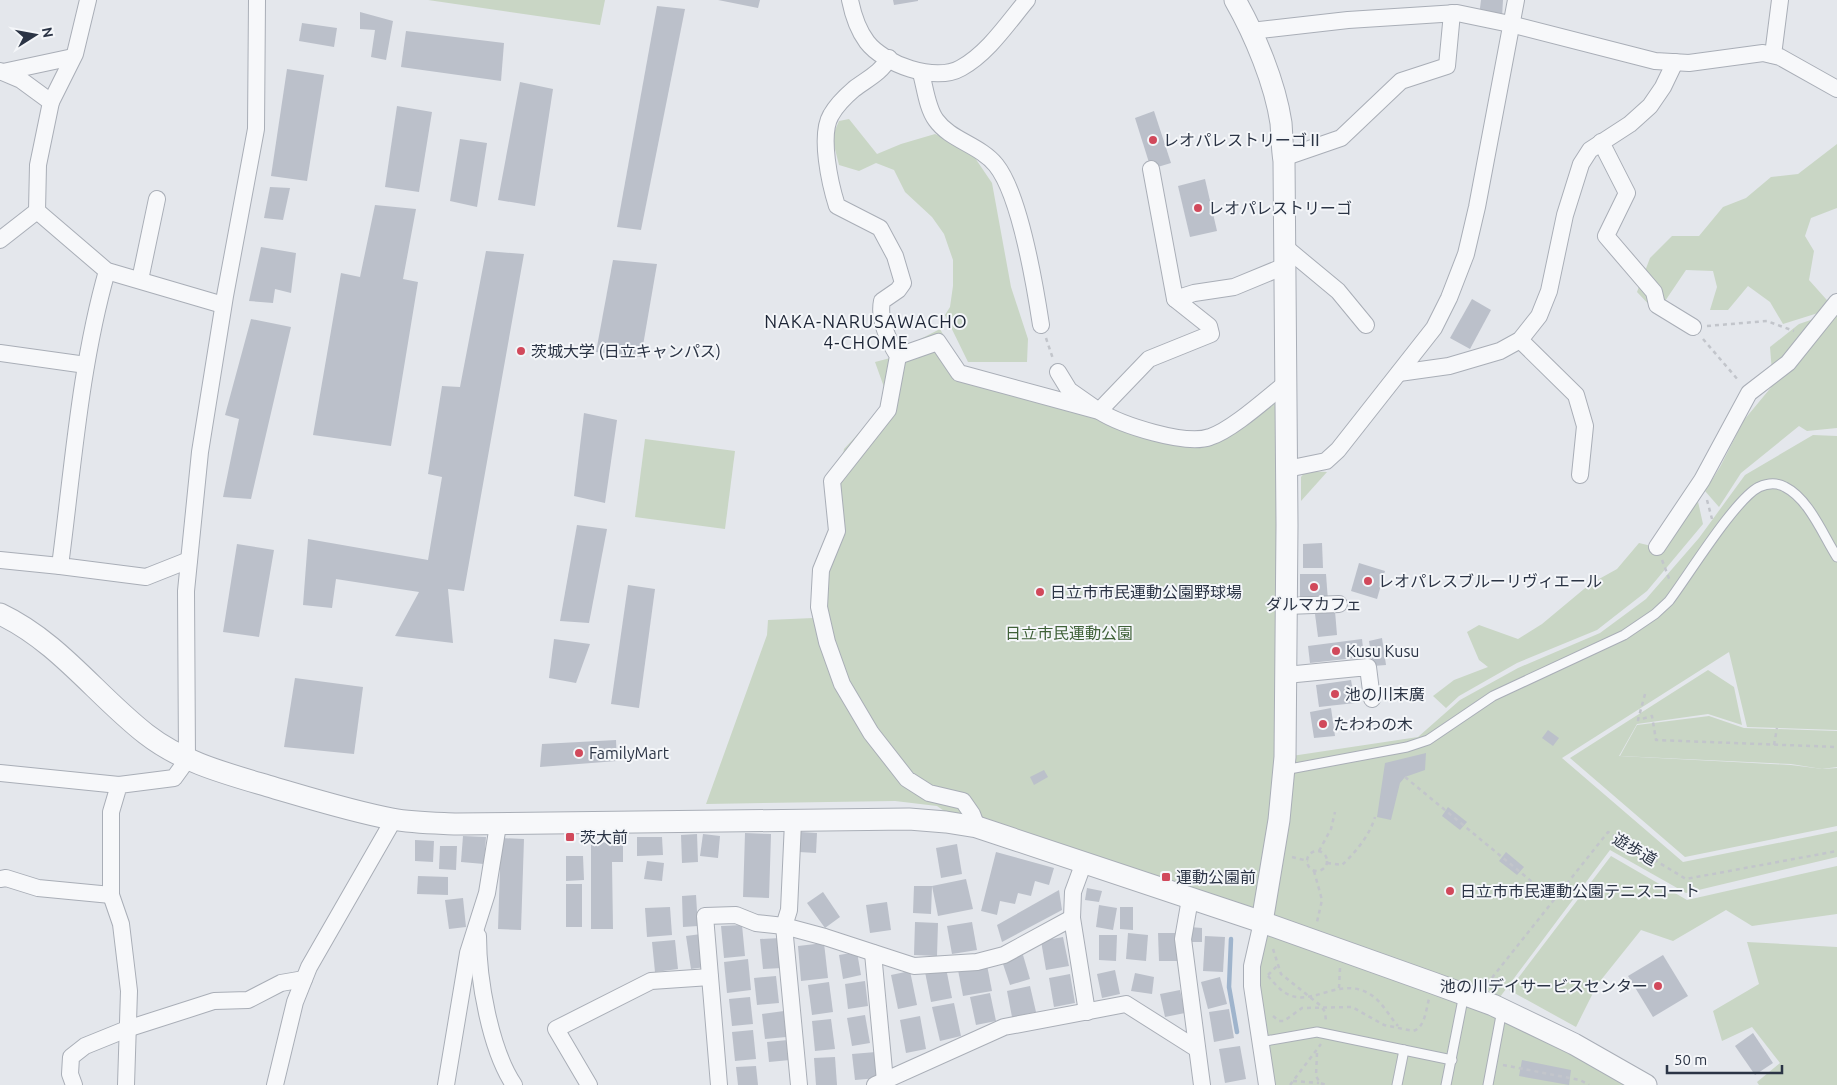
<svg xmlns="http://www.w3.org/2000/svg" width="1837" height="1085" font-family="Ubuntu,'Noto Sans JP',sans-serif">
<style>
.green{fill:#c9d6c5}
.lines{fill:none;stroke-linecap:round;stroke-linejoin:round}
.stream{stroke:#9fb4cc;stroke-width:4.5}
.building{fill:#bbc0ca}
.service-casing{stroke:#a9aeb7;stroke-width:11}
.minor-casing{stroke:#a9aeb7;stroke-width:18}
.tertiary-casing{stroke:#a9aeb7;stroke-width:23}
.path{stroke:#c2c5cb;stroke-width:2.5;stroke-dasharray:4 4;stroke-linecap:butt}
.service{stroke:#f7f8fa;stroke-width:9}
.minor{stroke:#f7f8fa;stroke-width:16}
.tertiary{stroke:#f7f8fa;stroke-width:21}
.poi-dot{fill:#d1495b;stroke:#f4f6f9;stroke-width:2}
.labels{text-anchor:middle;stroke-width:4;stroke-linejoin:round;paint-order:stroke}
.poi-label{font-size:16px;fill:#2b3445;stroke:#f4f6f9;text-anchor:start}
.park-label{font-size:16px;fill:#3f6138;stroke:#f4f6f9}
.street-label{font-size:16px;fill:#2b3445;stroke:#f4f6f9}
.neighbourhood-label{font-size:18px;letter-spacing:1px;fill:#1d2536;stroke:#f4f6f9}
</style>
<rect width="100%" height="100%" fill="#e4e7ec"/>
<g class="green">
<path d="M428 0H605L600 25Z"/>
<path d="M849 119 877 154 901 144 935 134 969 149 992 183 1011 287 1028 339 1027 362H968L945 315 950 307 953 286V260L944 234 932 217 905 192 894 170 876 163 859 171 839 165 832 137 839 121Z"/>
<path d="M1837 144V208L1811 218 1805 236 1814 251 1809 280 1834 308 1783 324 1770 302 1748 286 1728 310H1710L1717 287 1713 271 1686 270 1657 313 1637 292 1650 258 1672 236H1699L1723 207 1746 198 1771 177 1798 174Z"/>
<path d="M1837 311V428L1807 431 1799 426 1741 473 1719 507 1705 491 1720 467 1744 420 1773 385 1770 347 1799 324Z"/>
<path d="M940 329 962 369 1130 426 1212 437 1286 388 1285 757 1418 737 1460 700 1518 668 1600 633 1646 599 1699 538 1745 475 1813 435 1837 436V730L1747 727 1729 652 1562 758 1683 862 1837 831V857L1686 893 1610 850 1494 1005 1646 1085H1267L1252 986 1262 922 963 824 937 806 895 801 706 804 767 635 768 620 813 618 844 449 889 401 875 362 898 356 901 349Z"/>
<path d="M645 439 735 451 725 529 635 517Z"/>
<path d="M1306 471 1327 472 1301 501V477Z"/>
<path d="M1697 497 1703 524 1647 591 1597 630 1517 663 1459 696 1446 708 1433 696 1454 680 1488 667 1479 660 1467 632 1479 625 1518 639 1542 624 1590 584 1617 569 1639 543 1664 549Z"/>
<path d="M1708 670 1734 687 1742 725 1708 714 1637 724 1619 756 1791 765 1823 769 1837 768V826L1685 857 1570 758Z"/>
<path d="M1709 716 1744 728 1837 731V767L1822 769 1791 764 1620 756 1637 725Z"/>
<path d="M1611 856 1687 900 1837 866V914L1752 926 1726 910 1673 941 1641 930 1597 985 1576 1027 1509 990Z"/>
<path d="M1747 942 1837 947V1085H1759L1757 1082 1780 1063 1752 1027 1722 1041 1713 1011 1759 984Z"/>
</g>
<g class="lines">
<path class="stream" d="M1231 939 1229 987 1237 1032"/>
</g>
<g class="building">
<path d="M718 0H760L758 8Z"/>
<path d="M893 0H918V1L894 5Z"/>
<path d="M1481 0H1503L1502 17 1479 16Z"/>
<path d="M657 6 685 9 641 230 617 227Z"/>
<path d="M360 12 393 21 386 60 371 57 375 30 360 29Z"/>
<path d="M302 23 337 28 334 47 299 41Z"/>
<path d="M406 31 504 43 501 81 401 67Z"/>
<path d="M287 69 324 75 307 181 271 176Z"/>
<path d="M520 82 553 89 535 206 498 200Z"/>
<path d="M397 106 432 112 419 192 385 187Z"/>
<path d="M1154 111 1171 163 1151 169 1135 118Z"/>
<path d="M460 139 487 143 477 207 450 201Z"/>
<path d="M1205 179 1217 231 1190 237 1178 186Z"/>
<path d="M270 187 290 188 283 220 264 218Z"/>
<path d="M375 205 416 209 403 279 418 282 391 446 313 435 341 273 360 277Z"/>
<path d="M261 247 296 253 291 293 275 289 273 303 249 301Z"/>
<path d="M486 251 524 254 464 591 448 589 453 643 395 636 419 592 336 579 332 608 303 605 308 539 428 560 442 477 428 474 442 386 460 387Z"/>
<path d="M613 260 657 264 641 357 596 352Z"/>
<path d="M1472 299 1491 310 1470 349 1450 338Z"/>
<path d="M251 319 291 327 251 499 223 497 239 419 225 415Z"/>
<path d="M584 413 617 420 605 503 574 496Z"/>
<path d="M577 525 607 529 589 623 560 621Z"/>
<path d="M1322 543 1323 568H1303V544Z"/>
<path d="M237 544 274 550 259 637 223 632Z"/>
<path d="M1359 563 1385 571 1377 599 1351 591Z"/>
<path d="M1300 574H1326L1328 601H1300Z"/>
<path d="M628 585 655 589 639 708 611 704Z"/>
<path d="M1335 611 1337 635 1318 637 1315 614Z"/>
<path d="M1382 638 1386 665 1373 666 1369 641Z"/>
<path d="M554 639 590 644 576 683 549 678Z"/>
<path d="M1362 639 1364 657 1310 663 1308 646Z"/>
<path d="M295 678 363 687 354 754 284 747Z"/>
<path d="M1351 680 1355 703 1319 707 1316 685Z"/>
<path d="M1331 708 1335 736 1314 738 1310 712Z"/>
<path d="M1548 730 1559 738 1553 746 1542 738Z"/>
<path d="M616 740 617 761 540 767 542 744Z"/>
<path d="M1426 753 1425 770 1405 777 1400 783 1391 820 1377 817 1385 763Z"/>
<path d="M1044 770 1048 777 1034 785 1030 777Z"/>
<path d="M1448 807 1467 822 1460 830 1442 816Z"/>
<path d="M801 832 817 833 816 853 799 852Z"/>
<path d="M745 833 771 834 769 898 743 897Z"/>
<path d="M697 834 698 862 682 863 681 835Z"/>
<path d="M703 834 720 836 718 858 700 856Z"/>
<path d="M463 836 486 837 484 864 461 862Z"/>
<path d="M637 837H662L663 855 637 856Z"/>
<path d="M501 838 524 839 521 930 498 929Z"/>
<path d="M415 840 434 841 433 862 415 861Z"/>
<path d="M591 842 623 843V862H612L613 929H591Z"/>
<path d="M957 844 962 874 941 878 936 848Z"/>
<path d="M440 846H457L456 870 439 869Z"/>
<path d="M996 852 1054 868 1049 885 1035 881 1031 896 1018 893 1015 904 1000 901 997 915 981 911Z"/>
<path d="M1506 852 1524 867 1517 875 1499 861Z"/>
<path d="M566 856H583L584 880 566 881Z"/>
<path d="M647 861 664 863 662 881 644 879Z"/>
<path d="M418 876 448 877V895L417 894Z"/>
<path d="M966 879 973 909 938 916 932 886 931 914 913 913 914 886H932Z"/>
<rect x="566" y="884" width="16" height="43"/>
<path d="M1087 888 1102 891 1099 902 1085 900Z"/>
<path d="M1059 890 1062 910 1002 942 997 925Z"/>
<path d="M823 892 840 917 825 928 807 903Z"/>
<path d="M696 895 698 926 683 927 682 896Z"/>
<path d="M463 898 466 927 449 929 445 900Z"/>
<path d="M887 902 891 930 870 933 866 905Z"/>
<path d="M1099 905 1117 908 1113 930 1096 927Z"/>
<path d="M670 907 672 935 647 937 645 908Z"/>
<path d="M1120 907H1133V930L1120 929Z"/>
<path d="M915 922 938 923 937 956 914 955Z"/>
<path d="M972 922 977 950 952 954 947 926Z"/>
<path d="M742 925 745 956 724 958 721 926Z"/>
<path d="M1190 927 1202 928V942H1190Z"/>
<path d="M1128 933 1148 935 1146 961 1126 959Z"/>
<path d="M1158 933H1177V961H1159Z"/>
<path d="M701 934 705 967 691 969 686 936Z"/>
<path d="M1099 935H1117L1116 961 1099 960Z"/>
<path d="M1205 936 1225 937 1223 972 1203 971Z"/>
<path d="M1063 937 1069 966 1046 970 1041 941Z"/>
<path d="M780 938 782 968 763 969 760 939Z"/>
<path d="M675 940 678 969 655 972 652 942Z"/>
<path d="M824 943 828 978 801 981 798 946Z"/>
<path d="M857 952 861 975 843 979 839 955Z"/>
<path d="M1023 955 1030 979 1010 985 1002 961Z"/>
<path d="M1663 955 1688 996 1653 1017 1628 976Z"/>
<path d="M748 959 751 990 727 993 724 962Z"/>
<path d="M987 965 992 991 963 996 958 970Z"/>
<path d="M946 968 952 998 931 1002 925 972Z"/>
<path d="M1115 970 1120 994 1102 998 1097 974Z"/>
<path d="M910 971 917 1005 898 1009 891 975Z"/>
<path d="M1135 973 1154 977 1152 994 1131 991Z"/>
<path d="M1070 974 1075 1003 1054 1007 1049 978Z"/>
<path d="M776 976 779 1003 757 1005 754 978Z"/>
<path d="M1220 977 1227 1004 1208 1009 1201 982Z"/>
<path d="M865 981 868 1006 848 1009 845 984Z"/>
<path d="M829 982 833 1012 812 1015 808 985Z"/>
<path d="M1030 986 1036 1012 1012 1017 1007 991Z"/>
<path d="M1180 990 1185 1013 1165 1017 1160 994Z"/>
<path d="M990 993 996 1021 976 1025 970 997Z"/>
<path d="M750 997 753 1024 732 1026 729 999Z"/>
<path d="M954 1003 961 1036 940 1041 932 1007Z"/>
<path d="M1229 1009 1234 1038 1214 1042 1209 1012Z"/>
<path d="M784 1011 786 1037 765 1039 762 1014Z"/>
<path d="M865 1015 870 1043 852 1046 847 1018Z"/>
<path d="M920 1016 926 1049 906 1053 900 1020Z"/>
<path d="M831 1019 835 1049 815 1051 812 1021Z"/>
<path d="M753 1030 756 1059 735 1061 732 1032Z"/>
<path d="M1753 1033 1773 1063 1755 1075 1735 1046Z"/>
<path d="M788 1040 790 1060 769 1062 767 1042Z"/>
<path d="M1240 1046 1246 1079 1225 1083 1219 1049Z"/>
<path d="M876 1052 878 1078 855 1080 852 1054Z"/>
<path d="M835 1057 837 1085H816L814 1058Z"/>
<path d="M1522 1060 1571 1070 1569 1085 1519 1076Z"/>
<path d="M756 1066 758 1085H738L736 1067Z"/>
</g>
<g class="lines">
<g class="service-casing">
<g id="service">
<path d="M1284 770 1407 747 1428 740 1493 696 1624 635 1655 614 1669 601C1688 576 1735 499 1759 487 1768 483 1776 482 1785 487 1809 499 1823 535 1837 557"/>
<path d="M1260 1042 1317 1032 1452 1060"/>
<path d="M1397 1085 1404 1050"/>
<path d="M1446 1085 1464 994"/>
<path d="M1488 1085 1502 1010"/>
</g>
</g>
<g class="minor-casing">
<g id="minor">
<path d="M850 0C853 15 858 30 867 42 884 64 935 83 961 68 988 53 1007 24 1027 0"/>
<path d="M1251 31 1348 20 1457 13 1510 24 1655 61 1689 63 1763 53 1780 57 1837 89"/>
<path d="M1773 55 1780 0"/>
<path d="M889 58C881 73 867 79 854 89 847 95 836 106 831 115 819 135 830 184 837 206L880 228 895 256 903 283 898 290 882 301C878 320 888 340 898 356L888 410 832 481 837 531 821 570 819 607 827 642 842 684 871 733 907 779 929 793 963 801 972 814 977 827"/>
<path d="M0 71 21 80 51 102 38 165 37 211"/>
<path d="M3 72 73 57"/>
<path d="M921 73C925 87 927 108 936 120 950 140 980 145 996 165 1020 195 1035 286 1041 325"/>
<path d="M51 102 75 54 88 0"/>
<path d="M1601 142 1627 193 1606 236 1654 292 1657 305 1693 327"/>
<path d="M1283 158 1341 138 1401 81 1447 66 1452 13"/>
<path d="M1151 169 1175 299"/>
<path d="M0 240 37 211 107 271 223 305"/>
<path d="M1285 247 1338 291 1366 325"/>
<path d="M107 271C80 366 73 467 60 566L146 577 189 560"/>
<path d="M140 280 157 199"/>
<path d="M1520 340 1576 395 1585 426 1580 475"/>
<path d="M0 353 86 365"/>
<path d="M898 356 938 342 959 373 1099 411C1121 425 1186 446 1210 437 1232 430 1267 398 1286 383"/>
<path d="M1058 372 1069 390 1099 411 1149 359 1211 334 1209 326 1175 299 1194 293 1234 287 1285 266"/>
<path d="M1399 373 1449 366 1500 351 1520 340 1539 316 1549 291 1565 215 1581 164 1590 150 1630 124 1650 106 1663 87 1675 62"/>
<path d="M1287 469 1326 461 1338 450 1434 328 1449 298 1466 254 1477 207 1516 0"/>
<path d="M1657 547 1702 480 1749 393 1788 363 1837 302"/>
<path d="M0 560 60 566"/>
<path d="M1287 606 1339 604"/>
<path d="M1286 675 1368 667 1372 699"/>
<path d="M0 773 119 785"/>
<path d="M793 822 789 910 784 926 799 1085"/>
<path d="M1084 862 1073 892 1072 918 1087 1012"/>
<path d="M0 879 6 878 38 888 111 895"/>
<path d="M1190 899 1183 939 1202 1085"/>
<path d="M1262 922 1252 966V986L1267 1085"/>
<path d="M478 936C478 979 490 1049 514 1085"/>
<path d="M873 953 885 1081"/>
<path d="M74 1085 70 1074 71 1057 85 1046 127 1029 214 1001 248 1000 281 983 304 979"/>
<path d="M126 1085 129 991 121 924 111 895V812L119 785 174 778 187 760 186 591 200 452 225 296 256 129 257 0"/>
<path d="M275 1085 295 1002 309 967 394 819"/>
<path d="M446 1085 468 953 487 893 498 825"/>
<path d="M589 1085 556 1029 651 981 710 977"/>
<path d="M719 1085 705 916 736 915 756 923 784 926 825 937 914 966 977 962 1004 955 1072 918"/>
<path d="M875 1085 1004 1027 1126 1004 1197 1049"/>
</g>
</g>
<g class="tertiary-casing">
<g id="tertiary">
<path d="M1235 0C1255 35 1275 83 1281 123 1282 136 1282 149 1284 161L1287 525 1285 757 1279 820 1262 922"/>
<path d="M0 614C59 642 96 695 146 734 182 762 224 773 268 786 309 798 350 811 392 819 413 823 435 823 457 824L909 819 946 822 977 827 1262 922 1433 983 1493 1005 1574 1044 1646 1085"/>
</g>
</g>
<g class="path">
<path d="M1707 326 1767 321 1794 331"/>
<path d="M1046 338 1053 359"/>
<path d="M1703 339 1739 381"/>
<path d="M1707 500 1712 519"/>
<path d="M1662 560 1670 581"/>
<path d="M1645 694 1638 720 1652 716 1656 740 1837 747"/>
<path d="M1774 745 1777 728"/>
<path d="M1405 777 1554 900"/>
<path d="M1319 851 1331 829 1335 812"/>
<circle cx="1317" cy="861" r="10"/>
<path d="M1292 857 1308 861"/>
<path d="M1327 863 1342 865C1355 853 1370 835 1375 817"/>
<path d="M1314 871 1322 900 1317 922"/>
<path d="M1273 949 1281 974 1321 1006 1325 1012 1326 1021"/>
<path d="M1268 975 1279 964"/>
<path d="M1268 976C1275 984 1282 993 1292 996 1317 1004 1344 974 1374 997 1383 1004 1390 1017 1398 1026"/>
<path d="M1487 984 1608 832 1686 879 1837 851"/>
<path d="M1339 988 1340 968"/>
<path d="M1273 1016 1279 1021H1284L1302 1008 1352 1007 1384 1025 1413 1031C1425 1028 1426 1009 1429 999"/>
<path d="M1317 1053 1316 1076 1320 1083 1326 1085"/>
<path d="M1503 1065 1580 1080 1589 1085"/>
<path d="M1293 1081 1319 1083"/>
<path d="M1290 1085 1321 1044"/>
</g>
<use href="#service" class="service"/>
<use href="#minor" class="minor"/>
<use href="#tertiary" class="tertiary"/>
</g>
<g class="poi-dot">
<circle cx="1153" cy="140" r="5"/>
<circle cx="1198" cy="208" r="5"/>
<circle cx="521" cy="351" r="5"/>
<circle cx="1368" cy="581" r="5"/>
<circle cx="1314" cy="587" r="5"/>
<circle cx="1040" cy="592" r="5"/>
<circle cx="1336" cy="651" r="5"/>
<circle cx="1335" cy="694" r="5"/>
<circle cx="1323" cy="724" r="5"/>
<circle cx="579" cy="753" r="5"/>
<rect x="565" y="832" width="10" height="10" rx="2.5"/>
<rect x="1161" y="872" width="10" height="10" rx="2.5"/>
<circle cx="1450" cy="891" r="5"/>
<circle cx="1658" cy="986" r="5"/>
</g>
<g class="labels">
<g class="poi-label">
<text x="1163" y="146">レオパレストリーゴⅡ</text>
<text x="1208" y="214">レオパレストリーゴ</text>
<text x="531" y="357">茨城大学 (日立キャンパス)</text>
<text x="1378" y="587">レオパレスブルーリヴィエール</text>
<text x="1050" y="598">日立市市民運動公園野球場</text>
<text x="1314" y="610" text-anchor="middle">ダルマカフェ</text>
<text x="1346" y="657">Kusu Kusu</text>
<text x="1345" y="700">池の川末廣</text>
<text x="1333" y="730">たわわの木</text>
<text x="589" y="759">FamilyMart</text>
<text x="580" y="843">茨大前</text>
<text x="1176" y="883">運動公園前</text>
<text x="1460" y="897">日立市市民運動公園テニスコート</text>
<text x="1648" y="992" text-anchor="end">池の川デイサービスセンター</text>
</g>
<g class="park-label">
<text x="1069" y="639">日立市民運動公園</text>
</g>
<g class="street-label">
<text transform="translate(1635 849) rotate(30)" y="6">遊歩道</text>
</g>
<g class="neighbourhood-label">
<text x="866" y="328">NAKA-NARUSAWACHO<tspan x="866" dy="21">4-CHOME</tspan></text>
</g>
</g>
<g transform="translate(35 35) rotate(79)" stroke="#f4f6f9" stroke-width="4" paint-order="stroke">
<path d="M0-4L9 19L0 12L-9 19Z" fill="#2b3445"/>
<text y="-8" font-size="14" font-weight="bold" text-anchor="middle" fill="#2b3445">N</text>
</g>
<path d="M1667 1065v8h115v-8" fill="none" stroke="#2b3445" stroke-width="2.5"/>
<text x="1674" y="1065" font-size="15" fill="#2b3445" stroke="#f4f6f9" stroke-width="4" paint-order="stroke">50 m</text>
</svg>
